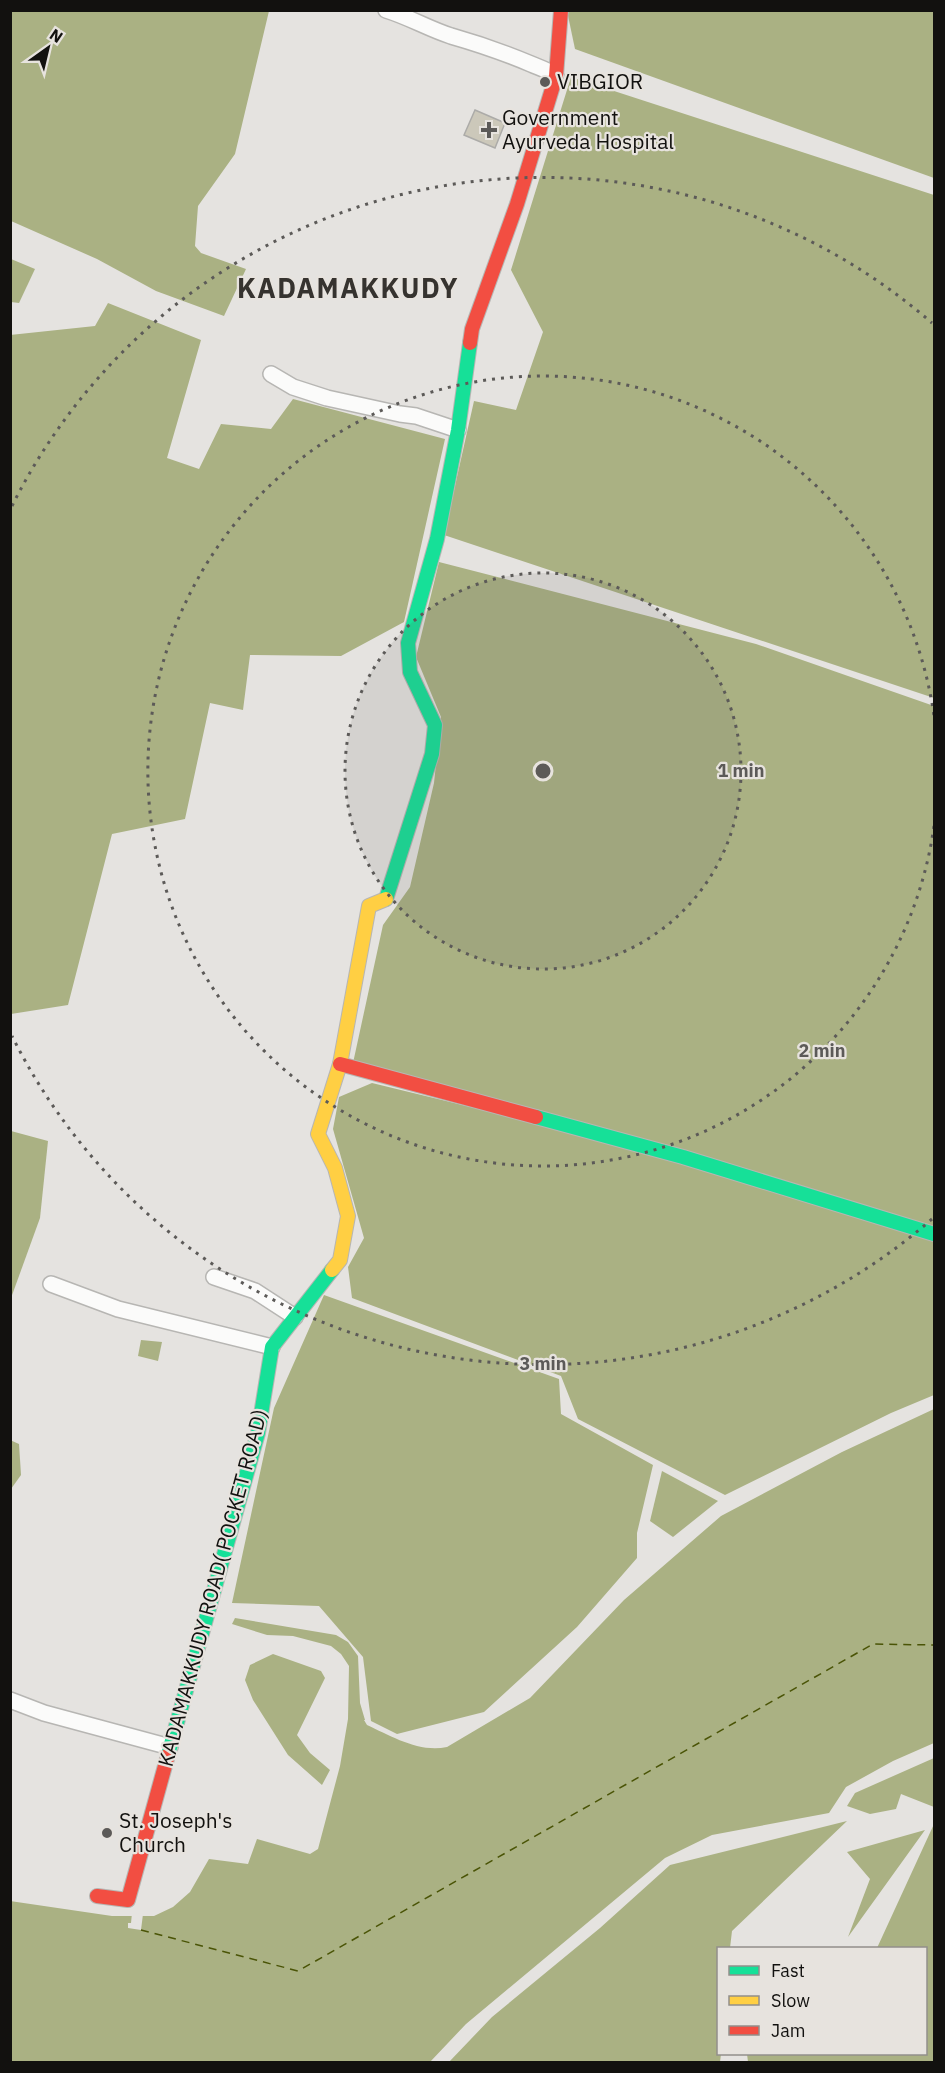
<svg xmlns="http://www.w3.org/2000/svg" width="945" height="2073" font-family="'IBM Plex Sans',sans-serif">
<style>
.water{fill:#aab183}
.pier{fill:#e5e3e0}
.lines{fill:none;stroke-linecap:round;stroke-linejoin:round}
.ferry{stroke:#4a5406;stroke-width:1.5;stroke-dasharray:8 6;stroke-linecap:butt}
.building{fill:#ccc8ba;stroke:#acaba8;stroke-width:1.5}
.street-casing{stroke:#b7b6b3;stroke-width:18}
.fast-casing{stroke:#b7b6b3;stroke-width:16}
.slow-casing{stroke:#b7b6b3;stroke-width:16}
.jam-casing{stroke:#b7b6b3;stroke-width:16}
.street{stroke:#fbfbfa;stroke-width:15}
.fast{stroke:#16e098;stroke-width:14}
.slow{stroke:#ffcf43;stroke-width:14}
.jam{stroke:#f24e42;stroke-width:14}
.ring{fill:none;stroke:#5c5a58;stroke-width:3;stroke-dasharray:3 6}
.poi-dot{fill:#5c5a58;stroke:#e7e3de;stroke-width:2}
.labels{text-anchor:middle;stroke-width:4.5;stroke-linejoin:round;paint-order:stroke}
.poi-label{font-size:21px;fill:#12110f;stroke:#e7e3de;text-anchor:start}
.street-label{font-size:21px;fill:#12110f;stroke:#e7e3de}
.district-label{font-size:27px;font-weight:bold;letter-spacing:1.5px;fill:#36332f;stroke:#e7e3de}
.centre{fill:#5c5a58;stroke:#e7e3de;stroke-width:3}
.ring-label{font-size:18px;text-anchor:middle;font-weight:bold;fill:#5c5a58;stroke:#e7e3de;stroke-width:4.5;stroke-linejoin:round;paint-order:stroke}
</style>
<rect width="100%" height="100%" fill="#e5e3e0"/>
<g class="water">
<path d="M11 10 269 11 235 154 198 206 195 246 201 253 246 269 224 316 156 291 97 259 11 221Z"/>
<path d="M567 11H934V178L575 49Z"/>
<path d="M571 77 934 195V698L444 535 474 401 516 410 543 332 511 270Z"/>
<path d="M11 259 35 269 19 303 11 302Z"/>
<path d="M108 303 201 340 167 458 199 469 221 424 271 429 293 399 445 439 404 622 341 656 250 655 243 710 210 703 185 819 112 834 68 1005 11 1014 10 335 95 326Z"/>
<path d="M439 562 756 644 934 706V1229L353 1063 383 925 410 887 434 783 441 717 416 657Z"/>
<path d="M372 1083 643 1149 934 1241V1395L891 1413 725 1495 578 1419 561 1376 352 1298 348 1267 364 1238 333 1129 339 1097Z"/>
<path d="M11 1131 48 1141 40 1218 11 1298Z"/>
<path d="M324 1295 559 1379 561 1414 653 1465 637 1533V1558L577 1627 484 1712 397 1734 371 1721 363 1657 319 1606 232 1603 274 1408Z"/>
<path d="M141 1340 162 1342 158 1361 138 1356Z"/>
<path d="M934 1409V1743L893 1761 846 1787 829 1813 712 1835 665 1858 466 2024 430 2062H11L10 1901 112 1916H154L173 1907 190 1892 209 1859 248 1864 257 1839 310 1854 318 1849 340 1766 348 1719 349 1666 341 1654 331 1646 293 1636 267 1635 232 1624 235 1618 336 1635 348 1642 358 1656 360 1703 365 1720H364L367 1725C391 1736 419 1753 447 1747L530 1698 624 1600 721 1516 842 1452Z"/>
<path d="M10 1440 19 1444 21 1475 11 1489Z"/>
<path d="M662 1471 718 1501 673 1537 650 1521Z"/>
<path d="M273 1654 321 1671 325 1678 297 1735 310 1753 330 1770 322 1785 288 1755 253 1700 245 1680 250 1665Z"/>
<path d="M934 1758V1807L901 1794 896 1809 870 1814 847 1806 855 1793Z"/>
<path d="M847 1821 732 1931 730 1948H718V2054H721L720 2062H449L492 2017 600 1928 670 1865Z"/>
<path d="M934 1824V2062H748L747 2054H926V1948H877Z"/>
<path d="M925 1830 848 1937 870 1879 847 1852Z"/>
</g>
<path class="pier" d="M132 1913 143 1914 141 1930 128 1928V1923H131Z"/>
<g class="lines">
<path class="ferry" d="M141 1930 298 1971 873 1644 934 1645"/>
</g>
<path class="building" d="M475 110 505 123 495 148 464 135Z"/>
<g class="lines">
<g class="street-casing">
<g id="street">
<path d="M386 10C409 17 429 29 451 36 479 44 505 53 531 64 540 68 548 70 556 76"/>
<path d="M271 374 293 387 327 398 400 414 416 416 458 430"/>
<path d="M214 1277 255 1291 295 1317"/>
<path d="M51 1284 118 1309 272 1347"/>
<path d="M10 1700 44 1713 170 1747"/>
</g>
</g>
<g class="fast-casing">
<g id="fast">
<path d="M386 899 432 754 435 725 410 672 408 643 437 539 458 430 470 343"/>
<path d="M536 1117 683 1157 934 1234"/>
<path d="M168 1755 258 1433 272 1347 332 1270"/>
</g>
</g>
<g class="slow-casing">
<path id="slow" d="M332 1270 340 1260 348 1216 335 1168 318 1134 340 1064 369 906 386 899"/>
</g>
<g class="jam-casing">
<g id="jam">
<path d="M470 343 472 329 517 204 556 76 561 10"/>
<path d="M340 1064 536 1117"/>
<path d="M97 1896 128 1900 168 1755"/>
</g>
</g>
<use href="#street" class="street"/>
<use href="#fast" class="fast"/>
<use href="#slow" class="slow"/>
<use href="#jam" class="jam"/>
</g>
<circle cx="543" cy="771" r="198" fill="#5c5a58" fill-opacity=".12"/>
<g class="ring">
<circle cx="543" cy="771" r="198"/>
<path d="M934 826A395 395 0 1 1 934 716"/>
<path d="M932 1219A593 593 0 0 1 12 1036M12 506A593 593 0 0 1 932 323"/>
</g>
<g class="poi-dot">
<circle cx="545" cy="82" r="6"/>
<path d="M486 121h6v6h6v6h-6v6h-6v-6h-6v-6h6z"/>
<circle cx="107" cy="1833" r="6"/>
</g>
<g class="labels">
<g class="poi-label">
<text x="557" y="89">VIBGIOR</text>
<text x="502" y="125">Government<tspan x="502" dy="24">Ayurveda Hospital</tspan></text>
<text x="119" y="1828">St. Joseph's<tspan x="119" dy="24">Church</tspan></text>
</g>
<g class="street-label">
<text transform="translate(213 1588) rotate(-75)" y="7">KADAMAKKUDY ROAD( POCKET ROAD)</text>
</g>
<g class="district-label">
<text x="348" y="298">KADAMAKKUDY</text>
</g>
</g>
<circle cx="543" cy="771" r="9" class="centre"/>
<g class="ring-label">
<text x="741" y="777">1 min</text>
<text x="822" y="1057">2 min</text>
<text x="543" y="1370">3 min</text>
</g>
<rect width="945" height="2073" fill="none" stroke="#12110f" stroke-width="24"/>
<rect x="717" y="1947" width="210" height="108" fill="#e7e3de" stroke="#928f8b" stroke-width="1.5"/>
<rect x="729" y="1966" width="30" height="9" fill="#16e098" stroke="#928f8b" stroke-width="1.5"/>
<text x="771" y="1977" font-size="18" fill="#12110f">Fast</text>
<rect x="729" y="1996" width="30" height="9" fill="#ffcf43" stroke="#928f8b" stroke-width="1.5"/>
<text x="771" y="2007" font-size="18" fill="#12110f">Slow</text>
<rect x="729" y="2026" width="30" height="9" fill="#f24e42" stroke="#928f8b" stroke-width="1.5"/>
<text x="771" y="2037" font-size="18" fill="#12110f">Jam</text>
<g transform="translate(48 48) rotate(34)" stroke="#e7e3de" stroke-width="4.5" paint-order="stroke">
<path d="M0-4.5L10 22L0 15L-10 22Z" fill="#12110f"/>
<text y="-9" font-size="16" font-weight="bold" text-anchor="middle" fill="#12110f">N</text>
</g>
</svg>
